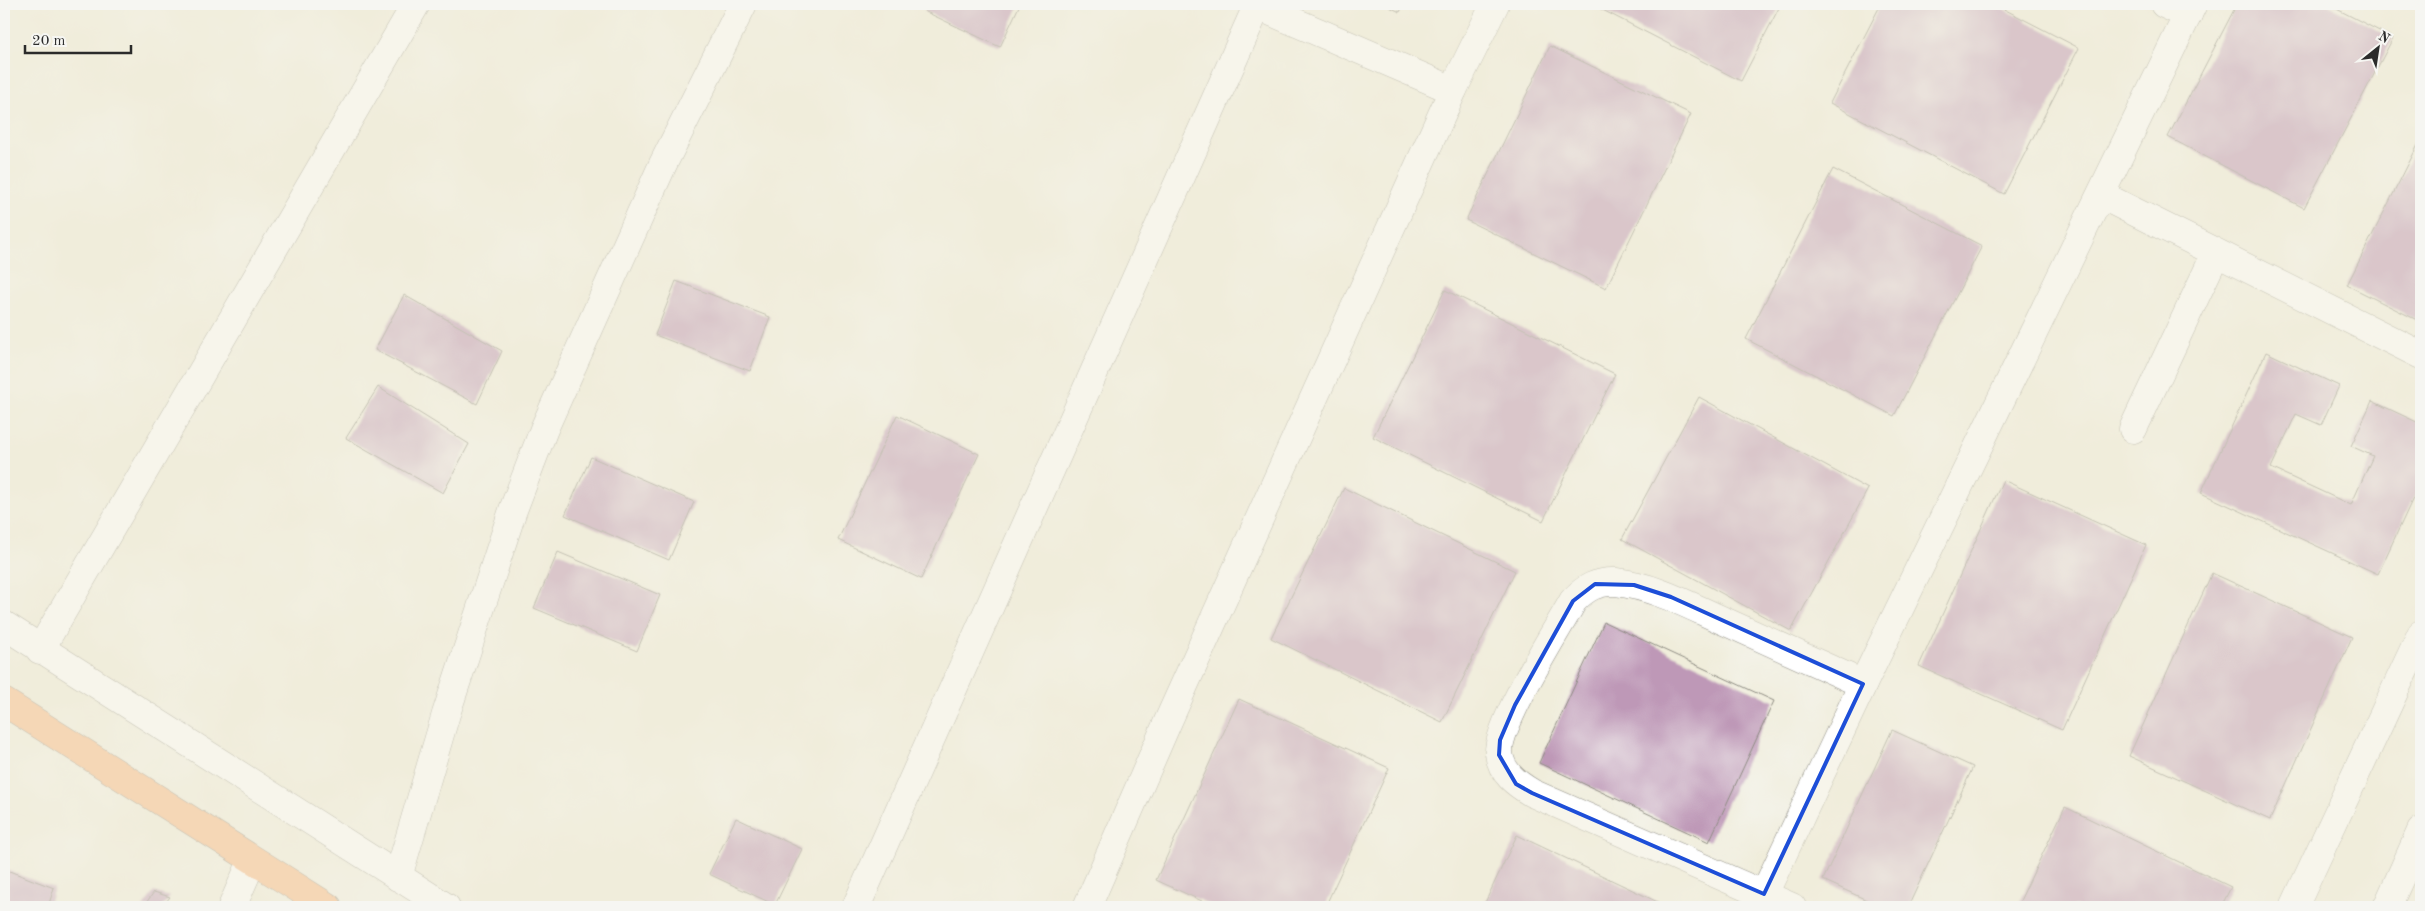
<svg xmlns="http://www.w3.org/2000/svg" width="2425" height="911" font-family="'Old Standard TT',serif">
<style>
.building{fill:#be98b7}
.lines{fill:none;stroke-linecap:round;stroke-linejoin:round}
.minor-casing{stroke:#8e8c83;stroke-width:29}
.major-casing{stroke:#8e8c83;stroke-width:29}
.minor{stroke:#fff;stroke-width:28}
.major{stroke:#fabc8b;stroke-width:28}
.marked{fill:none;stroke:#1d4ed8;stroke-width:4;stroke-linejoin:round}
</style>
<rect width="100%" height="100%" fill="#f6f6f2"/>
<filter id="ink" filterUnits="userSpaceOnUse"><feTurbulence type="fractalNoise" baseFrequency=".02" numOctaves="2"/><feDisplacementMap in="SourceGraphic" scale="10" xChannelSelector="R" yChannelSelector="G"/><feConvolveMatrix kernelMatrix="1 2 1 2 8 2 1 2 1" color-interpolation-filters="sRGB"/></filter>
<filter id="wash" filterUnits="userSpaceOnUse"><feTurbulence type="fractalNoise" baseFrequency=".0096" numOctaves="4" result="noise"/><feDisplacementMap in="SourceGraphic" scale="20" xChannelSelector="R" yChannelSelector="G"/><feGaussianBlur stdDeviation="1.12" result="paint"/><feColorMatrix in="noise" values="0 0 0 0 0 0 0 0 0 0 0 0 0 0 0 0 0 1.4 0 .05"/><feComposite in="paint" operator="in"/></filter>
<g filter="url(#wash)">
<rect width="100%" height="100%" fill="#f0eddb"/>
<g id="blocks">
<g class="building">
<path d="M928 4H1020L1000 47 924 11Z"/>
<path d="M1383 4H1404L1400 12Z"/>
<path d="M1591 4H1781L1741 81Z"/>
<path d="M1881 4H1994L2079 48 2004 194 1830 103Z"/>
<path d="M2237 4H2327L2393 38 2304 208 2168 137Z"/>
<path d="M1550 46 1691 114 1606 288 1466 220Z"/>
<path d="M2421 139V322L2347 285Z"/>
<path d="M1833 169 1982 246 1894 416 1746 339Z"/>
<path d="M676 281 770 317 750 371 655 335Z"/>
<path d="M1445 290 1615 374 1543 521 1373 437Z"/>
<path d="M404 295 502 351 477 404 375 350Z"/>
<path d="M2266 352 2339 386 2321 425 2296 414 2271 468 2351 505 2373 456 2351 446 2372 401 2421 424V481L2378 574 2201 493Z"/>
<path d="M378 387 469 444 443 493 346 438Z"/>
<path d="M1699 397 1868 489 1791 631 1622 539Z"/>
<path d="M897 415 979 454 921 579 838 540Z"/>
<path d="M591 457 694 502 669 560 565 515Z"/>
<path d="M2003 480 2146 545 2062 730 1919 666Z"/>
<path d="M1344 488 1515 571 1442 722 1271 638Z"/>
<path d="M558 552 660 595 637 651 534 608Z"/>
<path d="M2212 573 2352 637 2270 820 2129 756Z"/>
<path d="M1604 622 1774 701 1709 842 1539 763Z"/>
<path d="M1239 699 1389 768 1325 907H1215L1156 880Z"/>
<path d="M1892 730 1973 767 1908 907H1882L1823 880Z"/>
<path d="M2065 807 2231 887 2221 907H2017Z"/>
<path d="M736 818 802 849 775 905 709 874Z"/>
<path d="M1517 835 1664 905 1663 907H1483Z"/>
<path d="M4 869 54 888 48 907H4Z"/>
<path d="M154 892 170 897 162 907H143Z"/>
</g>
</g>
</g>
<g filter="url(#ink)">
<use href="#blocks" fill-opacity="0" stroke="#8e8c83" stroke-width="1"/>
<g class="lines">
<g class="minor-casing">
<g id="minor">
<path d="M1253 4 1453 90"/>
<path d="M2164 4 2188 15"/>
<path d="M2101 195 2421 355"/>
<path d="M2133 429 2216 253"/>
<path d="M4 625 446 907"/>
<path d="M40 650 416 4"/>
<path d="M398 877 446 714 513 510 544 429 663 164 743 4"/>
<path d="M232 907 252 861"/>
<path d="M856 907 1258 4"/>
<path d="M1087 907 1169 719 1453 90 1495 4"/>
<path d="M1758 907 1863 684 2193 4"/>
<path d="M1792 907 1532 793C1517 784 1501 773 1499 753 1497 724 1556 632 1573 601 1585 588 1597 581 1616 582 1654 586 1690 606 1724 621 1770 642 1817 663 1863 684"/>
<path d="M2294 907 2421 634"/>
<path d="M2387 907 2421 831"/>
</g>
</g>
<g class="major-casing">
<path id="major" d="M4 702 328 907"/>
</g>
<use href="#minor" class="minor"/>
<use href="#major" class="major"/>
</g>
</g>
<path d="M0 0H2425V911H0ZM1595 584 1634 585 1671 597 1863 684 1764 894 1532 793 1516 784 1499 755 1500 740 1515 705 1573 601Z" fill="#f0eddb" fill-opacity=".55" fill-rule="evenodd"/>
<path class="marked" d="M1595 584 1634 585 1671 597 1863 684 1764 894 1532 793 1516 784 1499 755 1500 740 1515 705 1573 601Z"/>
<rect width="2425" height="911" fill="none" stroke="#f6f6f2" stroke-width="20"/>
<g transform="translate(2378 48) rotate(30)" stroke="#f6f6f2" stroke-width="4" paint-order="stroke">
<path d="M0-4L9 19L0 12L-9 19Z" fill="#2b2b2b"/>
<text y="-8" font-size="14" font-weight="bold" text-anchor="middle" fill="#2b2b2b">N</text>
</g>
<path d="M25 45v8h106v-8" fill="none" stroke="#2b2b2b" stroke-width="2.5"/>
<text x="32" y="45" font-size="15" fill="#2b2b2b" stroke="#f6f6f2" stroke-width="4" paint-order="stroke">20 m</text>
</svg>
